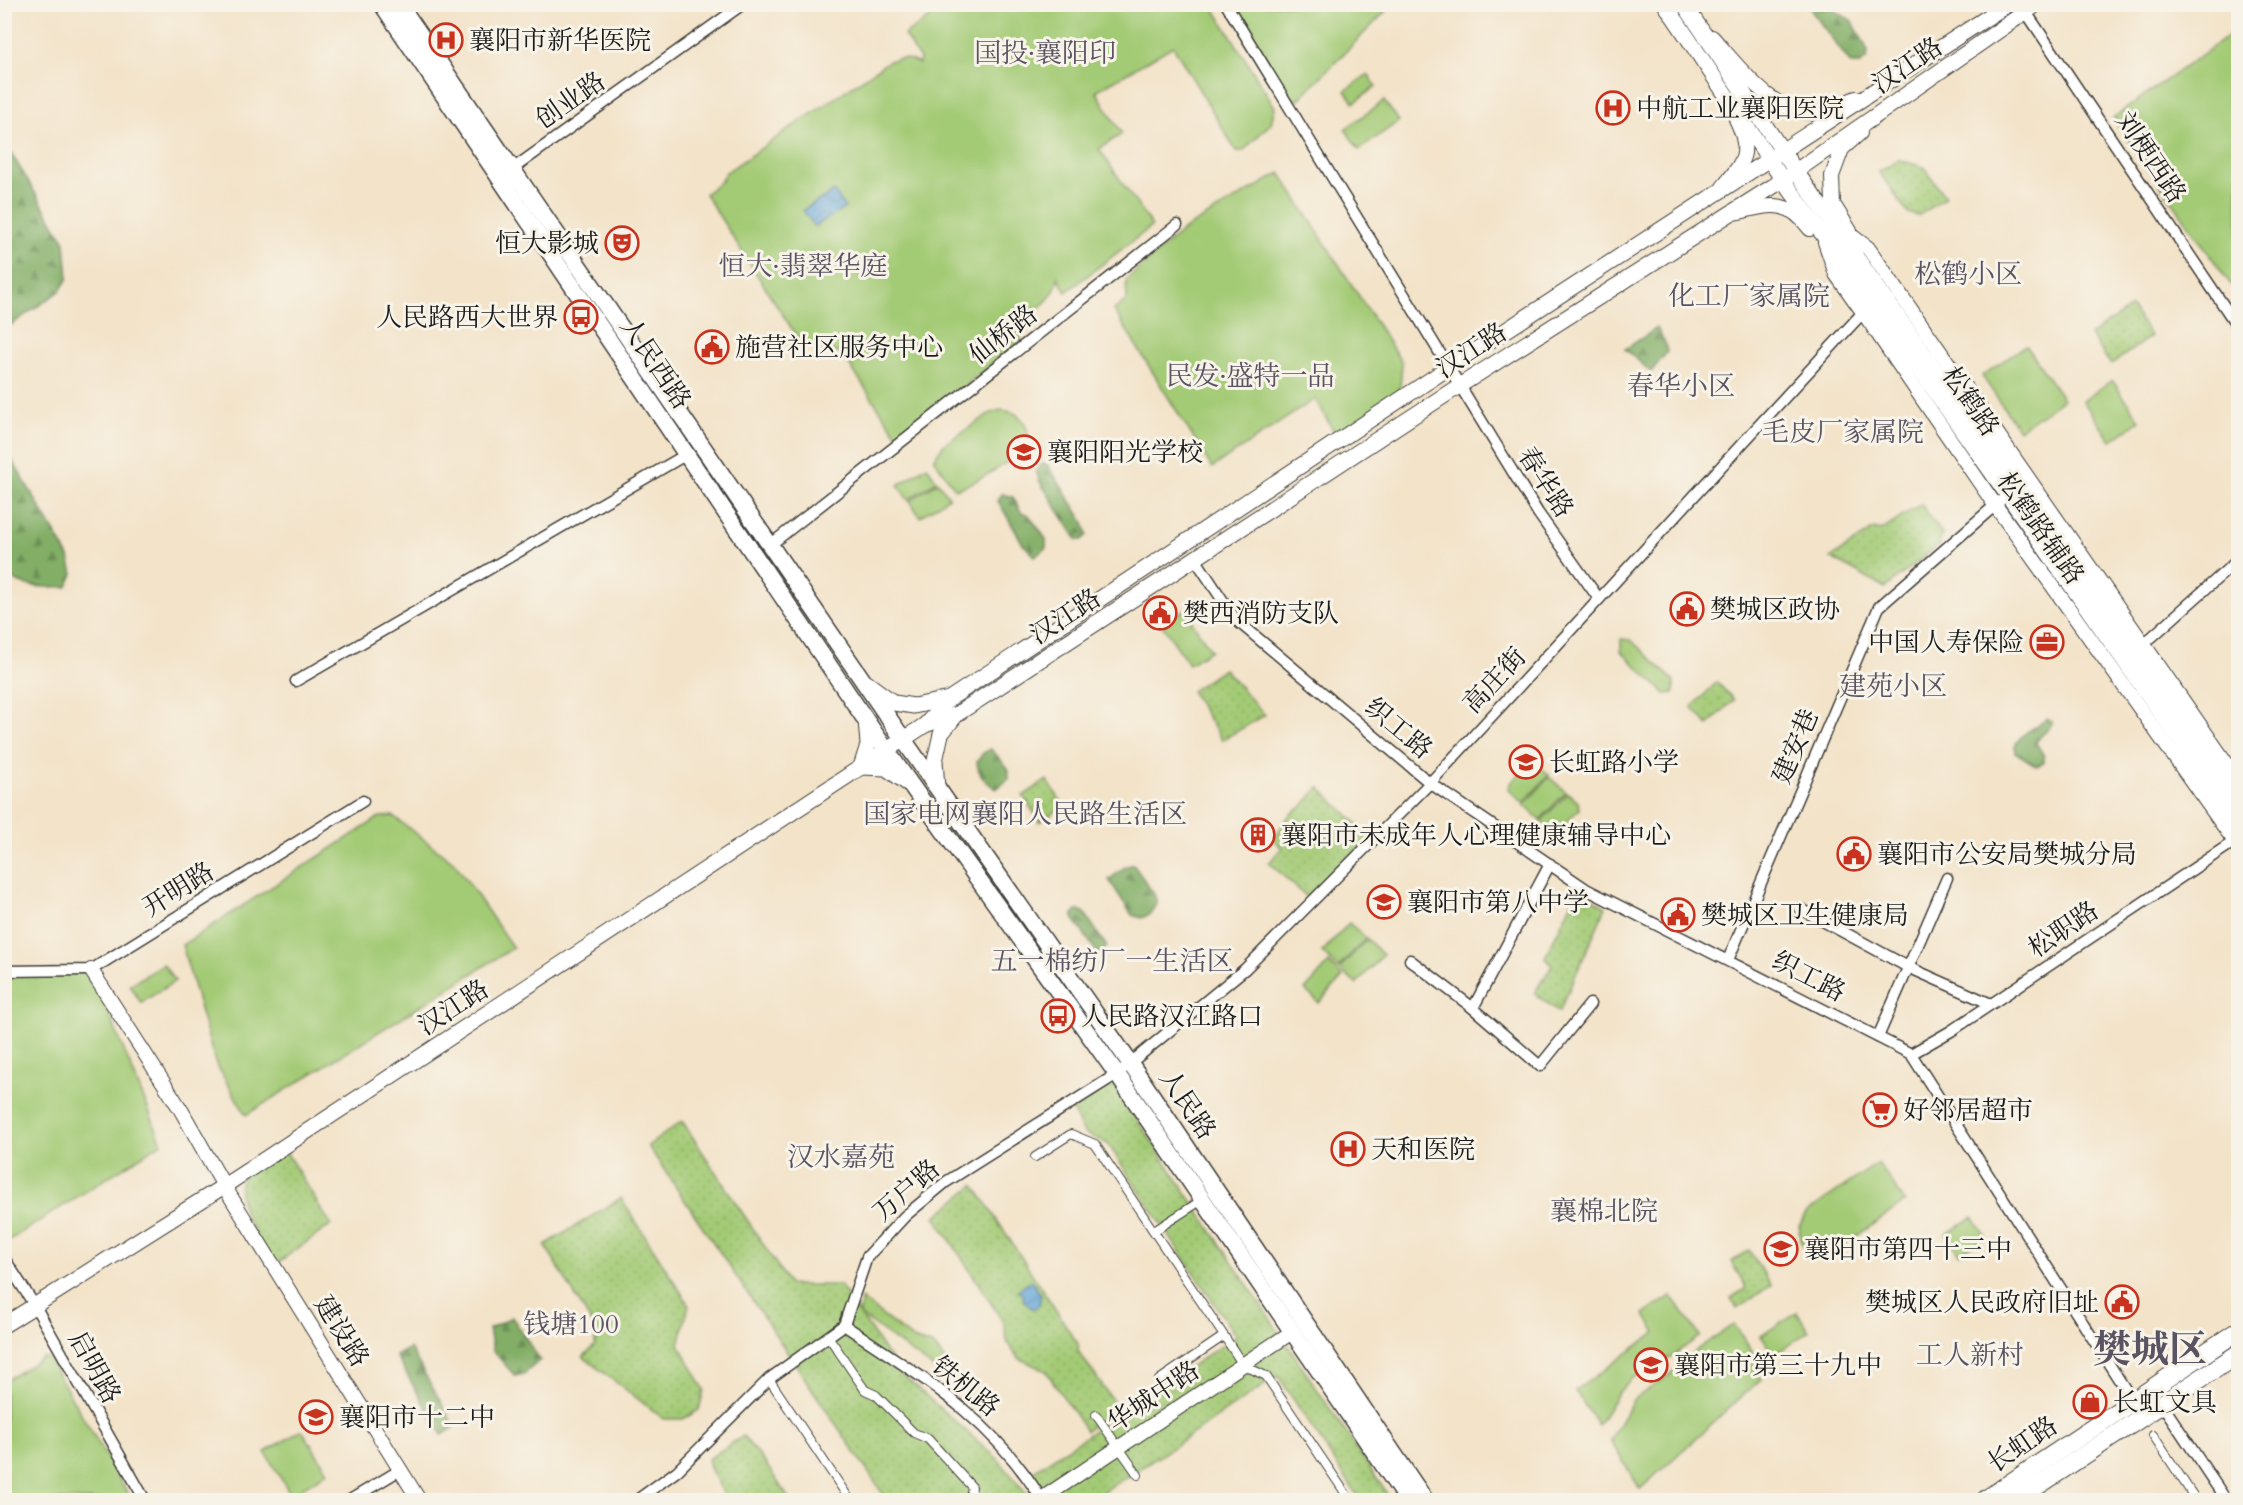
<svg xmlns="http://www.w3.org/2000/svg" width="2243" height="1505" font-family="Cardo,'Noto Serif SC',serif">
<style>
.grass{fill:#a3ca75;stroke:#607348;stroke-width:1.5}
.forest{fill:url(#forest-firs);stroke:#4f6541;stroke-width:1.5}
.park{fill:url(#park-dots);stroke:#607348;stroke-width:1.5}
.water{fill:url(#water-waves);stroke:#40607a;stroke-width:1.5}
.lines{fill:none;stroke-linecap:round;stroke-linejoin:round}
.pedestrian-casing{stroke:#3c3a36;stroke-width:10}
.minor-casing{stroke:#3c3a36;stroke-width:13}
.tertiary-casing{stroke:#3c3a36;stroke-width:16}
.secondary-casing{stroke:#3c3a36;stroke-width:17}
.primary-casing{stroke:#3c3a36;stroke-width:19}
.trunk-casing{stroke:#3c3a36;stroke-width:20}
.pedestrian{stroke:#fff;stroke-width:8}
.minor{stroke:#fff;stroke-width:10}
.tertiary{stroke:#fff;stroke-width:14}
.secondary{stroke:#fff;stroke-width:15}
.primary{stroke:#fff;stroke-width:16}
.trunk{stroke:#fff;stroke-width:18}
.labels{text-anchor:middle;stroke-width:6;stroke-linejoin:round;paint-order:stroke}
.poi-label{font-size:26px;fill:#1c1c1c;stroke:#f7f3e8;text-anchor:start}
.street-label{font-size:26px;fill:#1c1c1c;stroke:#f7f3e8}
.neighbourhood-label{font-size:27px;fill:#5a5362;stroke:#f7f3e8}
.town-label{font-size:38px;font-weight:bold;fill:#5a5362;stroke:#f7f3e8}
</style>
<defs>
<pattern id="forest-firs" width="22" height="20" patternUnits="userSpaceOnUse" patternTransform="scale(1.5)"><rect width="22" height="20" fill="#82ae66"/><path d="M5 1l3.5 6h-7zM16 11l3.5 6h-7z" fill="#6a8d53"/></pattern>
<pattern id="park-dots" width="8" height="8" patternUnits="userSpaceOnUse" patternTransform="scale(1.5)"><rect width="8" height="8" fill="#a3ca75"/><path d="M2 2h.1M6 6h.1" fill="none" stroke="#8cad65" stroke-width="1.8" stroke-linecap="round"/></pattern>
<pattern id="water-waves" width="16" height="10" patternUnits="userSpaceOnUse" patternTransform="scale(1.5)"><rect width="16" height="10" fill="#65a5d8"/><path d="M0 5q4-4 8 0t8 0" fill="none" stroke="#5286ae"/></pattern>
</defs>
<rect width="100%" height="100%" fill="#f7f3e8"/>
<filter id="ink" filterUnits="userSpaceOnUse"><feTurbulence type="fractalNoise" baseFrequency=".0167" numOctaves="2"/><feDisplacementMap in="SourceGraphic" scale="12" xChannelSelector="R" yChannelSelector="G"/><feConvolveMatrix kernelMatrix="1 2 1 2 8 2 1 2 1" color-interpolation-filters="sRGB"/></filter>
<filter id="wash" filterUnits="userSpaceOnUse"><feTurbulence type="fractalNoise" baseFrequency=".008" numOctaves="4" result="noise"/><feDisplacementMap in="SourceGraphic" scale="24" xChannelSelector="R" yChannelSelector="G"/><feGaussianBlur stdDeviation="1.35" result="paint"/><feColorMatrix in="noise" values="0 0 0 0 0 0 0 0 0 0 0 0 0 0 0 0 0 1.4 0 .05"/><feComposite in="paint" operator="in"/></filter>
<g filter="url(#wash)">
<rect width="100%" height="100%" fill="#f3e3c9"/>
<g class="grass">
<path d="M940 5H1212L1275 107 1271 123 1243 151H1236L1173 46 1096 91 1122 134 1099 149 1152 226 1066 292 1058 277C1056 300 1031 317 1010 320L1021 337 1020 342 899 438 842 354 801 343 705 194 721 181 725 173 889 61C901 57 908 58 919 64L920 59 904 35 943 9Z"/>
<path d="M1234 5H1392L1297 101 1287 94Z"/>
<path d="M2238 29V295L2113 118Z"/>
<path d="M1368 74 1376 86 1354 103 1345 91Z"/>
<path d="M1384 101 1399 121 1359 150 1345 129Z"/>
<path d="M1280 173 1402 363 1399 401 1339 440 1315 399 1212 468 1114 310 1127 300 1126 280 1183 230Z"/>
<path d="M2026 345 2063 399 2019 430 1982 376Z"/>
<path d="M2112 380 2140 420 2111 441 2083 401Z"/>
<path d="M1001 410C1013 411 1022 415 1026 427 1029 433 1029 439 1025 445 1017 460 972 485 955 489L934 459 943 445 991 413Z"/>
<path d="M927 466 937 481 908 500 898 485Z"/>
<path d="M938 482 949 497 920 517 910 501Z"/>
<path d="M1184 610 1211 650 1189 664 1162 625Z"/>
<path d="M1621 639 1631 640 1674 681V693L1665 694 1621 651Z"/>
<path d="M1530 763H1536L1549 775 1523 803 1509 790 1510 784Z"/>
<path d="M1549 777 1566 792 1540 820 1524 805Z"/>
<path d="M1568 793 1578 802 1579 809 1559 830 1553 831 1541 821Z"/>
<path d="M393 816 455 863 513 948 246 1115 215 1062 182 945 380 817Z"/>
<path d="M1349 923 1366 938 1338 968 1322 952Z"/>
<path d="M1367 939 1383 955 1356 984 1339 969Z"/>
<path d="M1329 963 1343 977 1319 1003 1305 990Z"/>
<path d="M163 964 175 981 141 1003 130 985Z"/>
<path d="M91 970 162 1143 5 1243 4 971Z"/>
<path d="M1878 1163 1905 1202 1835 1251C1805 1265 1789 1236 1807 1212Z"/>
<path d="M1973 1217 1986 1237 1959 1254 1946 1234Z"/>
<path d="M1671 1296 1700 1336 1665 1361 1632 1378 1618 1393 1598 1425 1575 1391 1656 1332 1644 1314Z"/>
<path d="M861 1299 913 1339 934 1346 969 1394 860 1315Z"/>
<path d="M1797 1312 1809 1331 1774 1355 1761 1336Z"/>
<path d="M1734 1324 1759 1362 1753 1366 1761 1379 1640 1489 1610 1440 1633 1400 1668 1376 1699 1348Z"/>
<path d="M43 1357 49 1359 132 1500H5V1381Z"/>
<path d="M302 1430 328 1472 291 1495 265 1452Z"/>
</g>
<g class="forest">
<path d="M1810 5H1827L1853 22 1868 51 1867 58 1860 64H1851L1812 12Z"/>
<path d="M5 143 65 242 68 278 60 291 5 329Z"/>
<path d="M1657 328 1665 343 1667 352 1651 372 1625 349Z"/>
<path d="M4 446 69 557 73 574 67 587C45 586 19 591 5 571Z"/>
<path d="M1042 464H1047L1084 522 1087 535 1082 540H1077L1040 482 1036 471Z"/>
<path d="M1002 494 1013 497 1021 512 1029 515 1046 539V548L1035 556 1023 544 998 501Z"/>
<path d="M2047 719 2052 723C2049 732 2040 733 2036 743L2044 756V762L2037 766 2015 752C2012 737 2036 727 2047 719Z"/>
<path d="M991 749 1008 768 1009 779 996 789C985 781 978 775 977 762L983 753Z"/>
<path d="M1133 864 1154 894 1157 903 1150 914 1142 918 1132 915 1109 880 1125 867Z"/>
<path d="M1078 910 1084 912 1107 947 1098 954 1073 918V914Z"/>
<path d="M512 1317 540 1360 524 1374 515 1376 493 1351 489 1329Z"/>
<path d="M410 1348 455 1427 442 1435 396 1356Z"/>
</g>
<g class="park">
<path d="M1898 160 1924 167 1945 197 1918 216 1908 213 1879 172Z"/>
<path d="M2131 307 2151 336 2111 365 2090 335Z"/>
<path d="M1921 504 1942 534 1939 545 1885 588 1831 558 1874 529 1881 531Z"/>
<path d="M1224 669 1265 715 1222 740 1191 691Z"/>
<path d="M1717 682 1734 700 1708 725 1692 707Z"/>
<path d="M1047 780 1064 806 1040 822 1023 796Z"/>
<path d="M1319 787 1371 837 1309 899 1269 863 1282 848 1274 840 1284 822 1292 813 1302 807Z"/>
<path d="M1578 890 1606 907 1559 1012 1534 993 1552 966 1545 957Z"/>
<path d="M1113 1083 1391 1500H1360L1278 1376 1161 1455 1090 1500H1048L1032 1472 1236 1336 1108 1144 1084 1133 1072 1110Z"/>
<path d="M682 1121 790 1285H840L900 1373 997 1458 1032 1500H887L648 1146Z"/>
<path d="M283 1147 331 1225 273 1266C261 1244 226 1196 245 1172 249 1166 275 1152 283 1147Z"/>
<path d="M974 1185 1078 1344V1351L1118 1408 1086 1431 1046 1371 1018 1358 1007 1342 1004 1323 935 1217Z"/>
<path d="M621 1198 689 1305 679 1344 704 1389 699 1410 683 1419H664L583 1357 595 1345V1329L545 1245Z"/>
<path d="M1749 1250 1771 1285 1737 1309 1731 1298 1745 1289V1285L1731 1262Z"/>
<path d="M743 1436 765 1463 790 1500H727L711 1470 708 1459Z"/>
</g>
<g class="water">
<path d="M834 191 845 208 814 227 803 210Z"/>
<path d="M1031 1280 1041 1295 1039 1305 1033 1309 1023 1300V1296L1018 1290Z"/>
</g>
</g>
<g filter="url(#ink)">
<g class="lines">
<g class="pedestrian-casing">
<g id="pedestrian">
<path d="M1035 1157 1071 1134 1095 1144 1224 1336 1159 1380"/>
<path d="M1154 1231 1202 1200"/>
<path d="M828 1336 865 1390 876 1395 914 1433 928 1439 972 1487 969 1500"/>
<path d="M1224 1336 1243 1365 1266 1376 1350 1500"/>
<path d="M769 1379 850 1500"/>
<path d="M1096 1415 1138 1475"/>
<path d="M2153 1435 2196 1500"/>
</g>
</g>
<g class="minor-casing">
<g id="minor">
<path d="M1226 4 1538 513 1599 599"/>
<path d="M2026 12 2238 327"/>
<path d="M511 170 743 4"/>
<path d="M770 545 1177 225"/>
<path d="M1196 560 1235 619 1430 783 1586 889 1911 1054 2132 1400"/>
<path d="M2144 644 2238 560"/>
<path d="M296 681 687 454"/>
<path d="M1550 864 1473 1008 1540 1066 1590 1004"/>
<path d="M1799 908 1908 967 1991 1004"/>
<path d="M1410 960 1473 1008"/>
<path d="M1728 960 1879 607 2000 501"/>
<path d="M4 971 91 970 363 801"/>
<path d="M1878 1037 1947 878"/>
<path d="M1911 1054 1951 1031 2235 841 2238 842"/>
<path d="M4 1258 35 1306 145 1500"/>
<path d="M844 1325C923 1378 991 1417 1042 1500"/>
<path d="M2162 1404 2226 1500"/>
<path d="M350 1500 400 1470"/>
<path d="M637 1500 677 1471 769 1379 844 1325 867 1257 905 1216 946 1182 1117 1074 1245 969 1430 783 1867 308"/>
</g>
</g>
<g class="tertiary-casing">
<g id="tertiary">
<path d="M1712 37C1737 64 1775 119 1817 112 1830 110 1844 103 1856 98"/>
<path d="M1723 187C1744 161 1752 152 1736 119"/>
<path d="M1734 213C1768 206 1786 196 1810 229"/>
<path d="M1834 223 1868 248 2238 780"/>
<path d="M1850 231 1833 204 1832 176 1842 149 1860 133"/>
<path d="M1825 242 1836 274 1863 312 1995 505 2238 846"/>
<path d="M91 970 181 1110 224 1186 419 1500"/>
<path d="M1040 1500 1292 1332"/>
</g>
</g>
<g class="secondary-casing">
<g id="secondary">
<path d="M1665 4 1783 180 1872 302 2238 823"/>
<path d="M1684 4 1795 170 2238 800"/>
<path d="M867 683 894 703 914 706 949 699"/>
<path d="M866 720 868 745 861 767 886 768 907 783"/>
<path d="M928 724 957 714 1459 386 1783 180 2037 4"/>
<path d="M937 787 935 761 941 734 956 715"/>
<path d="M4 1325 224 1186 925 725 949 699 1448 368 2008 4"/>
</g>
</g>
<g class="primary-casing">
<g id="primary">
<path d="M382 4 886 750 1117 1074 1407 1500"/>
<path d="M399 4 903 739 1130 1063 1425 1500"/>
</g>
</g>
<g class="trunk-casing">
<g id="trunk">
<path d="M1985 1500 2238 1331"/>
<path d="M2016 1500 2238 1354"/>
</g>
</g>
<use href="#pedestrian" class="pedestrian"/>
<use href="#minor" class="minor"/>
<use href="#tertiary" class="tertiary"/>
<use href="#secondary" class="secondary"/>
<use href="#primary" class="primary"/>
<use href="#trunk" class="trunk"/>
</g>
</g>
<defs>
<g id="hospital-ring" transform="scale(1.725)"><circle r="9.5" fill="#f7f3e8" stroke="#c8321e" stroke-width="1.5"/><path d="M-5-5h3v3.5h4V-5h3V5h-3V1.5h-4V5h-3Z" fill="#c8321e"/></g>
<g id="theatre-ring" transform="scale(1.725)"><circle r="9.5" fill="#f7f3e8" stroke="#c8321e" stroke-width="1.5"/><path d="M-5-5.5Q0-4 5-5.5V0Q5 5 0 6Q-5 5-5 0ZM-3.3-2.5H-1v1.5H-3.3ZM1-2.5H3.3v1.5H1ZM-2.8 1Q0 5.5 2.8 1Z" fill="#c8321e"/></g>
<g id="bus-ring" transform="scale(1.725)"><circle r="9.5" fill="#f7f3e8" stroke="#c8321e" stroke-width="1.5"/><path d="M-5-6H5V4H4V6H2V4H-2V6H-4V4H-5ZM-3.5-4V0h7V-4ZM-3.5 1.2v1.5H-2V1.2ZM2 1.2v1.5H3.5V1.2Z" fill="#c8321e"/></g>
<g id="civic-ring" transform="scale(1.725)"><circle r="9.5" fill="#f7f3e8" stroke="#c8321e" stroke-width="1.5"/><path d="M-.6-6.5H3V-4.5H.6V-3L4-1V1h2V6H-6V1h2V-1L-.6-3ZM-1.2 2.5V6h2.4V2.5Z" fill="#c8321e"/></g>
<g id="school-ring" transform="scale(1.725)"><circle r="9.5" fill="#f7f3e8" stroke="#c8321e" stroke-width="1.5"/><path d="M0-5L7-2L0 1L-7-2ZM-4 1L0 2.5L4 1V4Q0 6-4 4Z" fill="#c8321e"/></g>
<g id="office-ring" transform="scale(1.725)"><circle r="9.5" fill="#f7f3e8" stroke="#c8321e" stroke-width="1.5"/><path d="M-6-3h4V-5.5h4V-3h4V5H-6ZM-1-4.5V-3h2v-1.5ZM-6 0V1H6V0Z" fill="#c8321e"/></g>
<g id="university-ring" transform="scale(1.725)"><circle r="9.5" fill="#f7f3e8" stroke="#c8321e" stroke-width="1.5"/><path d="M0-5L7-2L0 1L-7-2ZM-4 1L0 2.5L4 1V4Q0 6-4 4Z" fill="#c8321e"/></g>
<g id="building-ring" transform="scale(1.725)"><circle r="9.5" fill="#f7f3e8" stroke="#c8321e" stroke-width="1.5"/><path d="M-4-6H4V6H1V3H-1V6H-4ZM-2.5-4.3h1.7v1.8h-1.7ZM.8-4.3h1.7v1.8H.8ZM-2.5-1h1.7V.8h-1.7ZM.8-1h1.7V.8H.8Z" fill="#c8321e"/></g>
<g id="supermarket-ring" transform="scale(1.725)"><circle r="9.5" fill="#f7f3e8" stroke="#c8321e" stroke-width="1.5"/><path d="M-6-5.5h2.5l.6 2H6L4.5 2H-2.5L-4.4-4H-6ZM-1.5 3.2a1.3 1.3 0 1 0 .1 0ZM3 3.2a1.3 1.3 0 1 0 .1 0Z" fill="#c8321e"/></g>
<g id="shop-ring" transform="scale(1.725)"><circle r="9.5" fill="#f7f3e8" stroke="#c8321e" stroke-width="1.5"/><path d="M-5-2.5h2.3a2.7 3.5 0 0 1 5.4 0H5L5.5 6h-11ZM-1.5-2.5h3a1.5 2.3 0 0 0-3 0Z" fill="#c8321e"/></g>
</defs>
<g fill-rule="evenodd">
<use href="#hospital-ring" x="446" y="40"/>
<use href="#hospital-ring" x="1613" y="108"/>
<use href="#theatre-ring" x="622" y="243"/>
<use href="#bus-ring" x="581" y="317"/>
<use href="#civic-ring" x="712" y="347"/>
<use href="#school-ring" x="1024" y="452"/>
<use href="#civic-ring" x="1687" y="609"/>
<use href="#civic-ring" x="1160" y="613"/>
<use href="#office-ring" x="2047" y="642"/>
<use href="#university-ring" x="1526" y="762"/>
<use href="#building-ring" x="1258" y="835"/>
<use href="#civic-ring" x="1854" y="854"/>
<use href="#school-ring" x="1384" y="902"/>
<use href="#civic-ring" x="1678" y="915"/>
<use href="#bus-ring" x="1058" y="1016"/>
<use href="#supermarket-ring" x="1880" y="1110"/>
<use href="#hospital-ring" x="1348" y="1149"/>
<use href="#school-ring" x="1781" y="1249"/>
<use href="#civic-ring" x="2122" y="1302"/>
<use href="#school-ring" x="1651" y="1365"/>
<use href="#shop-ring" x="2090" y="1402"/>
<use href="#school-ring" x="316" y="1417"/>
</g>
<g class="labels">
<g class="poi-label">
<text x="469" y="49">襄阳市新华医院</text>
<text x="1636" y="117">中航工业襄阳医院</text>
<text x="599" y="252" text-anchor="end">恒大影城</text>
<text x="558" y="326" text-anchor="end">人民路西大世界</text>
<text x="735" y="356">施营社区服务中心</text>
<text x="1047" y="461">襄阳阳光学校</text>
<text x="1710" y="618">樊城区政协</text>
<text x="1183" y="622">樊西消防支队</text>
<text x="2024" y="651" text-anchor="end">中国人寿保险</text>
<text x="1549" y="771">长虹路小学</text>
<text x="1281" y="844">襄阳市未成年人心理健康辅导中心</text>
<text x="1877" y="863">襄阳市公安局樊城分局</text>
<text x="1407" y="911">襄阳市第八中学</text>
<text x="1701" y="924">樊城区卫生健康局</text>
<text x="1081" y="1025">人民路汉江路口</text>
<text x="1903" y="1119">好邻居超市</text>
<text x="1371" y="1158">天和医院</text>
<text x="1804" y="1258">襄阳市第四十三中</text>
<text x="2099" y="1311" text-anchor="end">樊城区人民政府旧址</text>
<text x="1674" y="1374">襄阳市第三十九中</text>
<text x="2113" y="1411">长虹文具</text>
<text x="339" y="1426">襄阳市十二中</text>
</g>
<g class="street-label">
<text transform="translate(1907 65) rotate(-34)" y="9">汉江路</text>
<text transform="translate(570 100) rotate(-35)" y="9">创业路</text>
<text transform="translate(2151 157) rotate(56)" y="9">刘梗西路</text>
<text transform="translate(1003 334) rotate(-38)" y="9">仙桥路</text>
<text transform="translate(1471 350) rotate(-33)" y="9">汉江路</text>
<text transform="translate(656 363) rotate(56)" y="9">人民西路</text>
<text transform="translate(1971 401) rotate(55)" y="9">松鹤路</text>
<text transform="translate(1546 482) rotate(57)" y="9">春华路</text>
<text transform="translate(2041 528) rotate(55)" y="9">松鹤路辅路</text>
<text transform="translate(1065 616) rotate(-33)" y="9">汉江路</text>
<text transform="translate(1494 680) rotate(-47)" y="9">高庄街</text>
<text transform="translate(1399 728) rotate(40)" y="9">织工路</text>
<text transform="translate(1795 746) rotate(-67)" y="9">建安巷</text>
<text transform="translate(178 889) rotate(-32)" y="9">开明路</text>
<text transform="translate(2063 929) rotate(-34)" y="9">松职路</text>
<text transform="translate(1809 976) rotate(27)" y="9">织工路</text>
<text transform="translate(453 1007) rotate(-33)" y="9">汉江路</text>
<text transform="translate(1188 1104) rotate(56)" y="9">人民路</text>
<text transform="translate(906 1190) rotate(-41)" y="9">万户路</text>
<text transform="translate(342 1331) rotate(58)" y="9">建设路</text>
<text transform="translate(95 1367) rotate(61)" y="9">启明路</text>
<text transform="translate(966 1386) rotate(39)" y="9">铁机路</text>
<text transform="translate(1153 1396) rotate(-34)" y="9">华城中路</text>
<text transform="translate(2022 1444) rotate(-34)" y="9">长虹路</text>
</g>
<g class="neighbourhood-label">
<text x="1045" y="62">国投·襄阳印</text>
<text x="803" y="275">恒大·翡翠华庭</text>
<text x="1968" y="283">松鹤小区</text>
<text x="1749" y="305">化工厂家属院</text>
<text x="1250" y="385">民发·盛特一品</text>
<text x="1681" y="395">春华小区</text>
<text x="1843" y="441">毛皮厂家属院</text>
<text x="1893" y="695">建苑小区</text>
<text x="1025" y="823">国家电网襄阳人民路生活区</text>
<text x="1112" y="970">五一棉纺厂一生活区</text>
<text x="841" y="1166">汉水嘉苑</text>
<text x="1604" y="1220">襄棉北院</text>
<text x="571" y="1333">钱塘100</text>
<text x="1970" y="1364">工人新村</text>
</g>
<g class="town-label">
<text x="2150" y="1362">樊城区</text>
</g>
</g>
<rect width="2243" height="1505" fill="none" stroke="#f7f3e8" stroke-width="24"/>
</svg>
